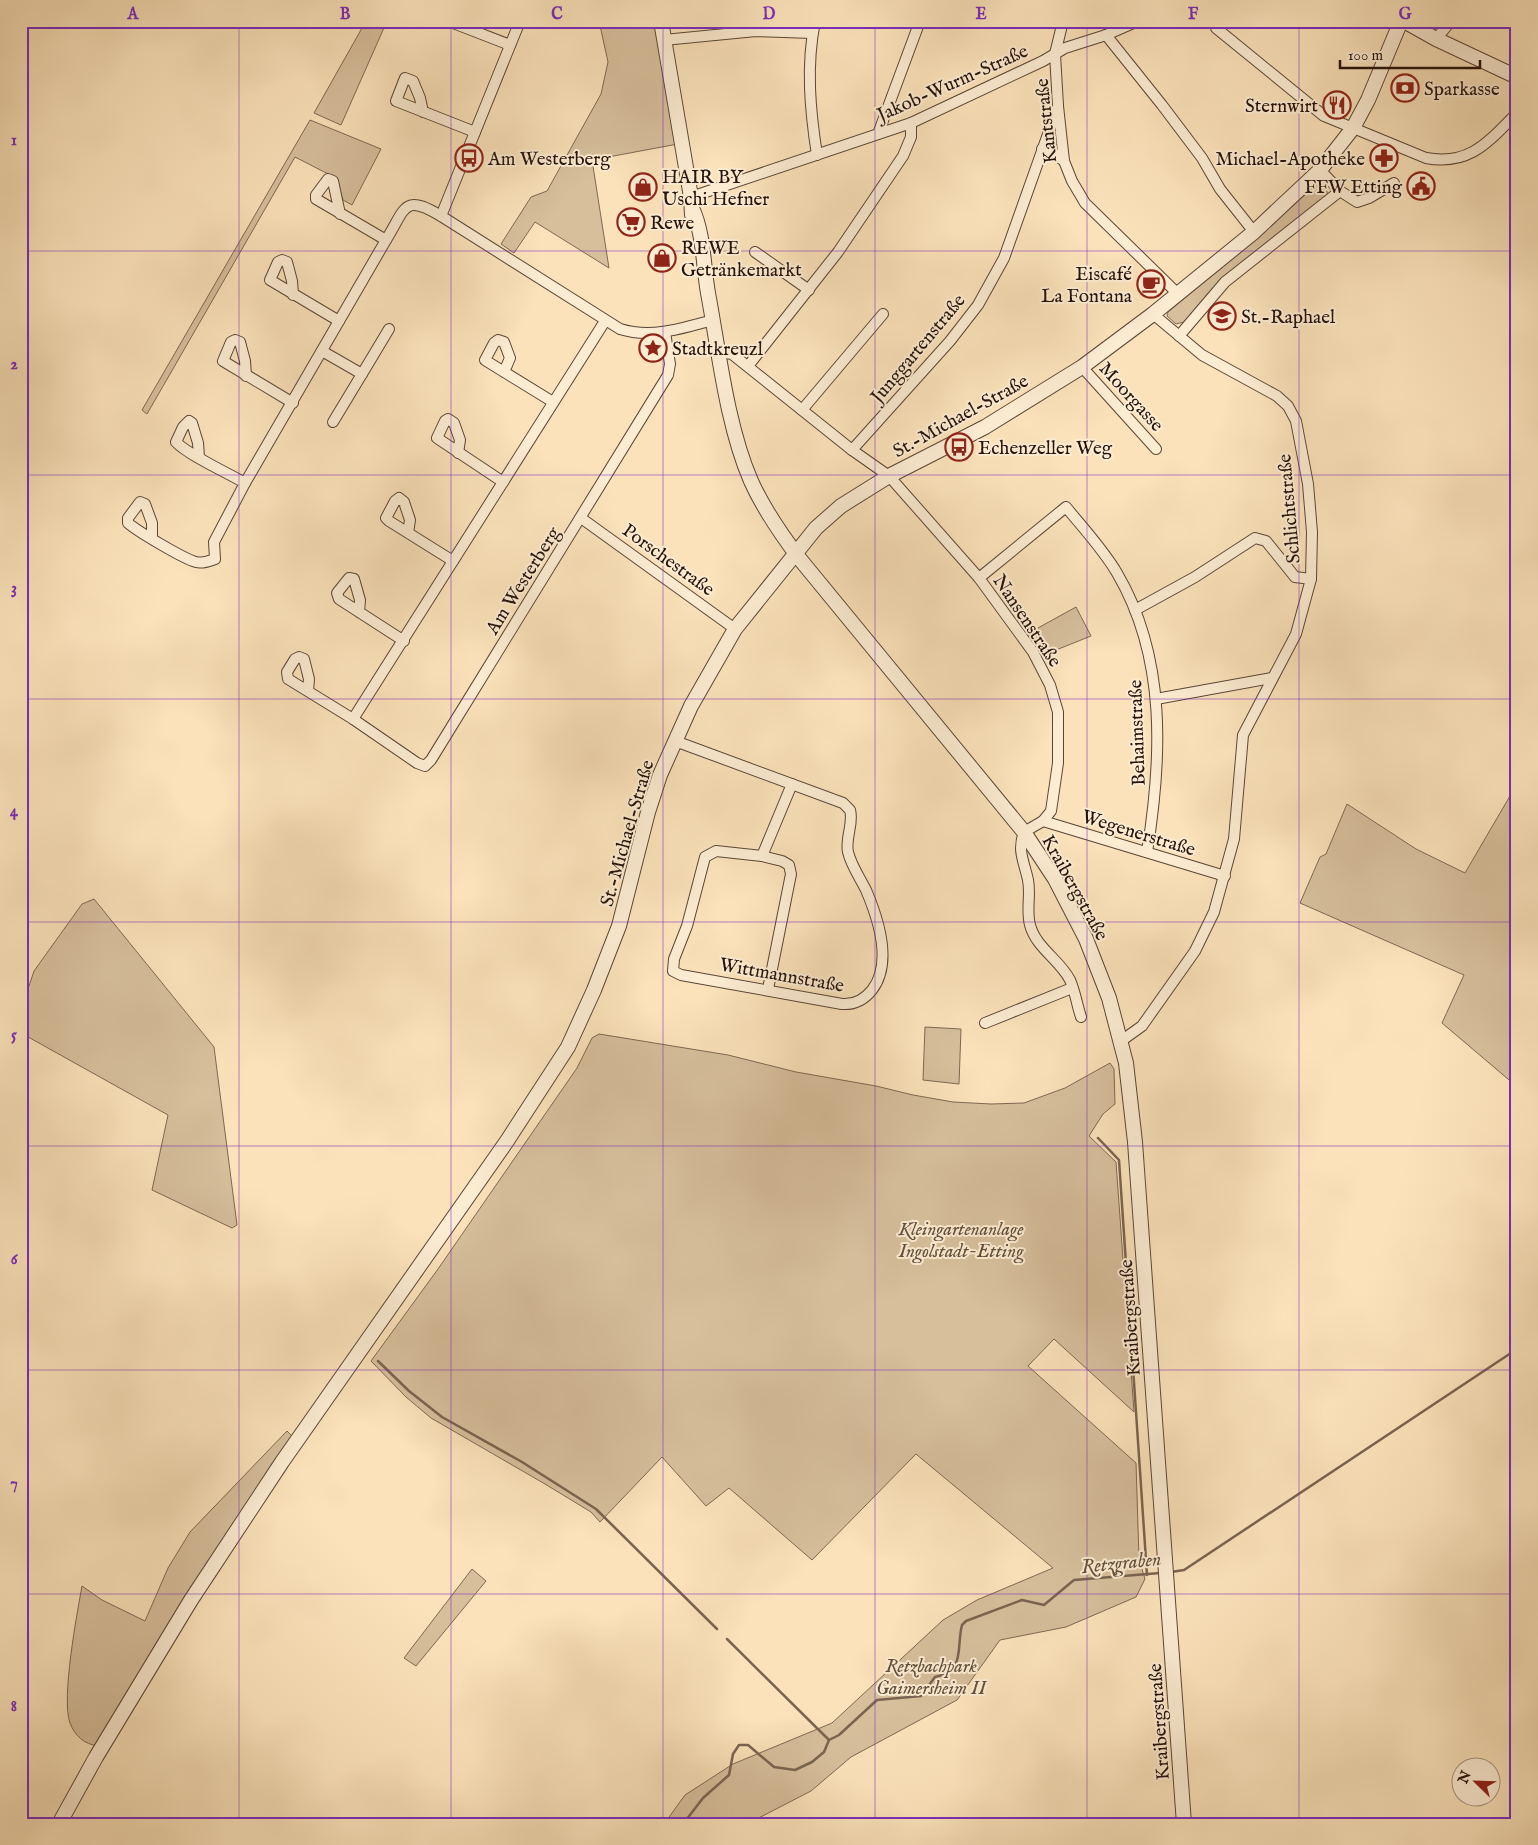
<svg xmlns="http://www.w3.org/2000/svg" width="1538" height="1845" font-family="'IM FELL English',serif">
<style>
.green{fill:#d7bf9c;stroke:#7e6853}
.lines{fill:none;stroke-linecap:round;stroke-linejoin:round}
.stream{stroke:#7a6450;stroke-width:2.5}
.minor-casing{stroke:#5a4636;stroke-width:12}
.tertiary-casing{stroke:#5a4636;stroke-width:16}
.minor{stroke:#fcecd2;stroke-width:10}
.tertiary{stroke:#fcecd2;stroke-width:14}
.grid{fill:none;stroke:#7b2cbf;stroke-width:1;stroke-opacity:0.55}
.labels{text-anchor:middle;stroke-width:4;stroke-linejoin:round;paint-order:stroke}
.street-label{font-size:19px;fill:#25120a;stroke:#fcecd2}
.poi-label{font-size:19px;fill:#25120a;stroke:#fcecd2;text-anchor:start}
.park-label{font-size:19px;font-style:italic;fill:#634f3d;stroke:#fcecd2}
.water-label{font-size:20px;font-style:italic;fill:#64503e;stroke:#fcecd2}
.neatline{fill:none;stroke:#7b2cbf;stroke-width:2}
.grid-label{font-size:16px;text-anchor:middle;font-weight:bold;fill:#7b2cbf}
</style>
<rect width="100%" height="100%" fill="#fbe2ba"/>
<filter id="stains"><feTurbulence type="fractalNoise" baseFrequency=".004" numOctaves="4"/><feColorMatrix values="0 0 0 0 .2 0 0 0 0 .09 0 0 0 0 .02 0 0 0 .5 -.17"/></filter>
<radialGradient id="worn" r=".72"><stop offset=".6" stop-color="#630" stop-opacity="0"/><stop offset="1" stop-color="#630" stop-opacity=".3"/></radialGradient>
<g class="green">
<path d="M366 21H387L341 125 314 113Z"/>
<path d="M599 21H656L678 144 592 160 609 268 535 222 514 253 501 244 531 197 547 191 601 94 608 62Z"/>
<path d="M310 120 381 149 352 205 343 200 336 178 295 157 147 414 142 410Z"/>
<path d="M1318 183 1326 188 1328 196 1244 261 1210 291 1184 322 1176 324 1167 316 1168 312 1241 252Z"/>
<path d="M1076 607 1091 636 1041 656 1027 634Z"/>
<path d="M1517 784V1082L1515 1085 1442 1023 1464 975 1300 903 1320 857 1326 854 1347 804 1416 849 1465 873Z"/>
<path d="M94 899 214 1047 237 1225 232 1228 152 1190 168 1115 21 1033V1010L34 971 82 904Z"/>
<path d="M925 1027 961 1029 959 1084 923 1080Z"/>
<path d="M599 1034 728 1055 796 1072 876 1086 913 1095 953 1102 991 1104 1024 1103 1065 1088 1110 1063 1114 1069 1115 1104 1103 1114 1089 1136 1116 1162 1134 1412 1054 1339 1028 1366 1136 1463 1139 1559 1145 1579 1136 1597 1066 1627 1000 1640 957 1700 851 1757 811 1791 747 1824H664L685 1795 733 1764 832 1723 943 1620 977 1600 1053 1568 916 1454 812 1560 729 1488 706 1506 662 1457 600 1522 591 1512 545 1484 431 1418 406 1397 371 1361 438 1269 577 1068 592 1038Z"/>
<path d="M287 1431 294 1438 98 1746C84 1744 75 1736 70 1723 61 1699 77 1614 82 1586L102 1600 145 1621 168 1568 190 1532Z"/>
<path d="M472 1569 486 1581 416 1666 404 1658Z"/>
</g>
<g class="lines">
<g class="stream">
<path d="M1098 1138 1119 1160 1147 1575"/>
<path d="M378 1361 409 1391 442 1417 522 1462 596 1509 717 1629"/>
<path d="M1171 1572 1184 1570 1517 1349"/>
<path d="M727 1639 829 1740"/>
<path d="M683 1824 703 1798 729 1775 733 1754 739 1745H748L774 1767 795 1770 812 1762 824 1752 829 1740 839 1735 877 1700 921 1696 935 1677C966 1671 956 1648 962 1625L966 1621 1022 1600 1044 1605 1074 1580 1160 1573"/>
</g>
<g class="minor-casing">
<g id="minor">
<path d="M448 21 510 45"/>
<path d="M815 21C806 66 810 110 817 155"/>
<path d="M1063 21 1055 54 1058 106 1064 161 1072 181 1085 203 1178 294"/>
<path d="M1216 28 1324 116 1426 158C1470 166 1488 142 1517 113"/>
<path d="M1106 35 1162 105 1202 158 1220 189 1254 232"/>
<path d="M1436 39 1451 21"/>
<path d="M664 40 756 31 812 33"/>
<path d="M423 112 420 98 413 81 405 78 396 101 475 132"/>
<path d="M878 134 920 21"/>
<path d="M1042 149 1052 152 1064 161"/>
<path d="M1340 191 1357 202 1369 198 1394 183"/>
<path d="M691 197 911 123 1043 61 1065 48 1106 35 1138 21"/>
<path d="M340 214 333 181 328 179 316 195V199L386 240"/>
<path d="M441 216 520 21"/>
<path d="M755 252 809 290"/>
<path d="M293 295 292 281 287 262 282 260 278 262 270 280 339 321"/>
<path d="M1179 336 1225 282 1340 191 1320 170"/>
<path d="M322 351 362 374 389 329"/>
<path d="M719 352 732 354 852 450 889 476 979 578 1033 652 1050 685 1058 712V763L1051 811 1043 821 1024 832C1017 851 1024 861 1028 880 1031 895 1026 910 1030 925 1036 948 1060 960 1070 980 1075 991 1077 1005 1081 1017"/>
<path d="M748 366 838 252 903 156 911 137V123"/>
<path d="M1082 367 1156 449"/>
<path d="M504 372 510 358 504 342 498 340 494 343 485 360 488 362 553 402"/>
<path d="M246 376 245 361 240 342 235 340 231 342 223 361 293 403"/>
<path d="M802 410 883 314"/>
<path d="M333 422 362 374"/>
<path d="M852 450 950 341 978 305 1004 258 1058 106"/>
<path d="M458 453 460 440 454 423 448 419 445 421 437 438 503 482"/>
<path d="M199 457 198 443 192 423 189 421 183 427 176 442C188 455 228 473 245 483"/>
<path d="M581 518 735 629"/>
<path d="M408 533 410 520 404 502 399 498 395 501 386 518 389 521 453 561"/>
<path d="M152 538V523L145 504 140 502 128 518V523C137 531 184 559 196 562 203 564 209 561 215 559L214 542 245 483 386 240C406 208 403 193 441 216L620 329C652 339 683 328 713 320"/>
<path d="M979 578 1066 507C1083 528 1103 549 1117 573 1167 658 1162 759 1147 852"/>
<path d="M1135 610 1195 577 1255 538 1266 541 1295 577 1311 579"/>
<path d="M359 612 360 600 354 579 349 578 337 593 339 599 404 641"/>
<path d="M308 691 309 679 304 659 299 657 295 659 287 672 288 679 353 719 417 763 425 766 431 760 668 375 670 364 665 332"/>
<path d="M1156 699 1272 678"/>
<path d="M353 719 605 321"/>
<path d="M675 741 843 803 850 810C854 823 845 838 848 852 851 865 860 878 866 890 878 918 893 963 872 990 864 1000 855 1005 842 1004L681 975 673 971 674 959 687 926 705 857 716 851 762 856"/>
<path d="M1043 821 1225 876"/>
<path d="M768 989 791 874 789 865 782 861 762 856 792 784"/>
<path d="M985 1023 1072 988"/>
<path d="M1121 1041 1142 1026 1195 951 1214 912 1234 839 1243 735 1296 634 1311 579 1312 532 1308 484 1296 421 1288 406 1277 396 1202 355 1153 314"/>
</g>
</g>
<g class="tertiary-casing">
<g id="tertiary">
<path d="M661 21 691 197 692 215"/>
<path d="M1404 21 1436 39 1517 77"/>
<path d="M692 208C704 234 703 264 708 293 719 352 727 426 751 481 763 508 781 534 799 558L1024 832 1055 879 1086 939 1109 998 1126 1063 1135 1142 1184 1824"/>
<path d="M59 1824 96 1757 191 1600 282 1462 507 1141 568 1047 594 990 619 926 648 812 660 775 691 706 735 629 816 528 841 506 889 476 985 427 1082 367 1153 314 1254 232 1320 170 1353 128 1368 100 1401 21"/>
</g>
</g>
<use href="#minor" class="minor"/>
<use href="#tertiary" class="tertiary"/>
</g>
<path class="grid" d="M239 21V1824M451 21V1824M663 21V1824M875 21V1824M1087 21V1824M1299 21V1824M21 251H1517M21 475H1517M21 699H1517M21 922H1517M21 1146H1517M21 1370H1517M21 1594H1517"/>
<defs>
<g id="bank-ring" transform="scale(1.4375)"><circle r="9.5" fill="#fcecd2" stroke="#8f2418" stroke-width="1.5"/><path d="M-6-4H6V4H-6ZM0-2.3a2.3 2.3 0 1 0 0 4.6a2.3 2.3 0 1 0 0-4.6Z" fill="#8f2418"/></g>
<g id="restaurant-ring" transform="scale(1.4375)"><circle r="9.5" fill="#fcecd2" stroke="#8f2418" stroke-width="1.5"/><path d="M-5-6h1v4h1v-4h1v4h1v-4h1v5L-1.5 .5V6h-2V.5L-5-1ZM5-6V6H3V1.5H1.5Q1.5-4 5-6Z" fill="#8f2418"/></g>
<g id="bus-ring" transform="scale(1.4375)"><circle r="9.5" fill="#fcecd2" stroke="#8f2418" stroke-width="1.5"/><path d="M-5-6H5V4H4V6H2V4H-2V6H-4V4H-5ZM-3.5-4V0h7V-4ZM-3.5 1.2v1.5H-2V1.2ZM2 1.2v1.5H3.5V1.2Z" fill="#8f2418"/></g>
<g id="pharmacy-ring" transform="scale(1.4375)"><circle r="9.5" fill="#fcecd2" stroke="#8f2418" stroke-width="1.5"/><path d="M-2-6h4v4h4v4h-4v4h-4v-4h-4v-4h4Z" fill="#8f2418"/></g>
<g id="civic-ring" transform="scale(1.4375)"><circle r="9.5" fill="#fcecd2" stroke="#8f2418" stroke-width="1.5"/><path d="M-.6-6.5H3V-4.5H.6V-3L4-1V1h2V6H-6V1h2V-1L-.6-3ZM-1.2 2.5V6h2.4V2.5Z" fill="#8f2418"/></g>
<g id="shop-ring" transform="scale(1.4375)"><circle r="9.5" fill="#fcecd2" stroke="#8f2418" stroke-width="1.5"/><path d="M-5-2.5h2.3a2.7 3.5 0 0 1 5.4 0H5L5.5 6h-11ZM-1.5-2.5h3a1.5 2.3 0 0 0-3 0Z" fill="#8f2418"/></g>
<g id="supermarket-ring" transform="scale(1.4375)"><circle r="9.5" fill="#fcecd2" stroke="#8f2418" stroke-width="1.5"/><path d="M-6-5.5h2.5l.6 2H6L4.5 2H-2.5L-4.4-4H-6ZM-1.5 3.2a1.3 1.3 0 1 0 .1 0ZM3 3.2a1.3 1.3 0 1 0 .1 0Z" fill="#8f2418"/></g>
<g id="cafe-ring" transform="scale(1.4375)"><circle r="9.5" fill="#fcecd2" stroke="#8f2418" stroke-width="1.5"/><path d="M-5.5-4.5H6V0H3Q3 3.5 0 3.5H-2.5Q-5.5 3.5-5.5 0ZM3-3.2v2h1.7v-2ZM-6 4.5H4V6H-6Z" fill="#8f2418"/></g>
<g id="school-ring" transform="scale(1.4375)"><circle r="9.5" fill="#fcecd2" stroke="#8f2418" stroke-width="1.5"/><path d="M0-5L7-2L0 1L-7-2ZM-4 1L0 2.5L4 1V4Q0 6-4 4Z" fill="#8f2418"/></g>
<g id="sight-ring" transform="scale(1.4375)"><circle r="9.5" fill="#fcecd2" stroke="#8f2418" stroke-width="1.5"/><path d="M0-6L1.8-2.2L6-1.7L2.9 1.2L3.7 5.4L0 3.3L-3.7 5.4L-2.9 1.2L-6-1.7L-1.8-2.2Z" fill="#8f2418"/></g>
</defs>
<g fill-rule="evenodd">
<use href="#bank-ring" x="1405" y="88"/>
<use href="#restaurant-ring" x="1337" y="105"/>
<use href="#bus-ring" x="469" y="158"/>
<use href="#pharmacy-ring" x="1384" y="158"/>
<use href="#civic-ring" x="1421" y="186"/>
<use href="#shop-ring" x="643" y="187"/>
<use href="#supermarket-ring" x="631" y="222"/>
<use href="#shop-ring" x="662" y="258"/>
<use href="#cafe-ring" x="1151" y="284"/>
<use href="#school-ring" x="1222" y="316"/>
<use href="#sight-ring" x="653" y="348"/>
<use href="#bus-ring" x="959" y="447"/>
</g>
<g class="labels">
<g class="street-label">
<text transform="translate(952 82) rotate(-24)" y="7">Jakob-Wurm-Straße</text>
<text transform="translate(1045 121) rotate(-96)" y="7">Kantstraße</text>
<text transform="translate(917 348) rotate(-50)" y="7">Junggartenstraße</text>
<text transform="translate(1132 396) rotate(48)" y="7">Moorgasse</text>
<text transform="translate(960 415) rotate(-29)" y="7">St.-Michael-Straße</text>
<text transform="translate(1288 509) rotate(-95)" y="7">Schlichtstraße</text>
<text transform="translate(669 559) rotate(36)" y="7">Porschestraße</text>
<text transform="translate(522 580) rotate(-58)" y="7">Am Westerberg</text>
<text transform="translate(1028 620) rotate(56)" y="7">Nansenstraße</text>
<text transform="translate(1136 733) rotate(-92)" y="7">Behaimstraße</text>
<text transform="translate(1139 832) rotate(17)" y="7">Wegenerstraße</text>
<text transform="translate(626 833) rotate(-74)" y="7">St.-Michael-Straße</text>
<text transform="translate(1076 887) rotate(61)" y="7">Kraibergstraße</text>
<text transform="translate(782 974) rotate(10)" y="7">Wittmannstraße</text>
<text transform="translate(1129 1318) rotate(-94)" y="7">Kraibergstraße</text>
<text transform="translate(1158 1722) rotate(-94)" y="7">Kraibergstraße</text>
</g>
<g class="poi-label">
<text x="1424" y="95">Sparkasse</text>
<text x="1318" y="112" text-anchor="end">Sternwirt</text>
<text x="488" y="165">Am Westerberg</text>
<text x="1365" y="165" text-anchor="end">Michael-Apotheke</text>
<text x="662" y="183">HAIR BY<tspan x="662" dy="22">Uschi Hefner</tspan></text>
<text x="1402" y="193" text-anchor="end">FFW Etting</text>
<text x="650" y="229">Rewe</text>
<text x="681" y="254">REWE<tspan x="681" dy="22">Getränkemarkt</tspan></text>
<text x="1132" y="280" text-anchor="end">Eiscafé<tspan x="1132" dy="22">La Fontana</tspan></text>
<text x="1241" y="323">St.-Raphael</text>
<text x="672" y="355">Stadtkreuzl</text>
<text x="978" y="454">Echenzeller Weg</text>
</g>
<g class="park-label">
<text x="961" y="1235">Kleingartenanlage<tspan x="961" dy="22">Ingolstadt-Etting</tspan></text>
<text x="931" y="1672">Retzbachpark<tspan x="931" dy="22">Gaimersheim II</tspan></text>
</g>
<g class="water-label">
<text transform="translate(1121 1562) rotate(-6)" y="7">Retzgraben</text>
</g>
</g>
<rect width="1538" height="1845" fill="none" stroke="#fbe2ba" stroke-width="55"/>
<g transform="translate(1476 1782) rotate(293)"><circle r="24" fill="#fcecd2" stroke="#a69582"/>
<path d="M0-4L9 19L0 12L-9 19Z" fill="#8f2418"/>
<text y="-8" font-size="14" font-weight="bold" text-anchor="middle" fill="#25120a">N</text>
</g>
<path d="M1340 60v8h140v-8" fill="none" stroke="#25120a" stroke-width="2.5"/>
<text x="1348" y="60" font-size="15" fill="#25120a" stroke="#fcecd2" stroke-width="4" paint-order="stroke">100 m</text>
<rect x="28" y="28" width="1482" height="1790" class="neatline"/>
<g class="grid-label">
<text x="133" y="19">A</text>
<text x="345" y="19">B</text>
<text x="557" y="19">C</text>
<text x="769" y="19">D</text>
<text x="981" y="19">E</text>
<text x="1193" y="19">F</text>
<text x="1405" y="19">G</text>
<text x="14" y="145">1</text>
<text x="14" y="369">2</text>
<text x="14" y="593">3</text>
<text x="14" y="816">4</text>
<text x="14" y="1040">5</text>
<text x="14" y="1264">6</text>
<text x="14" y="1488">7</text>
<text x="14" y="1711">8</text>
</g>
<rect width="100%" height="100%" filter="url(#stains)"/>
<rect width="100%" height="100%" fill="url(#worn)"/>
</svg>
